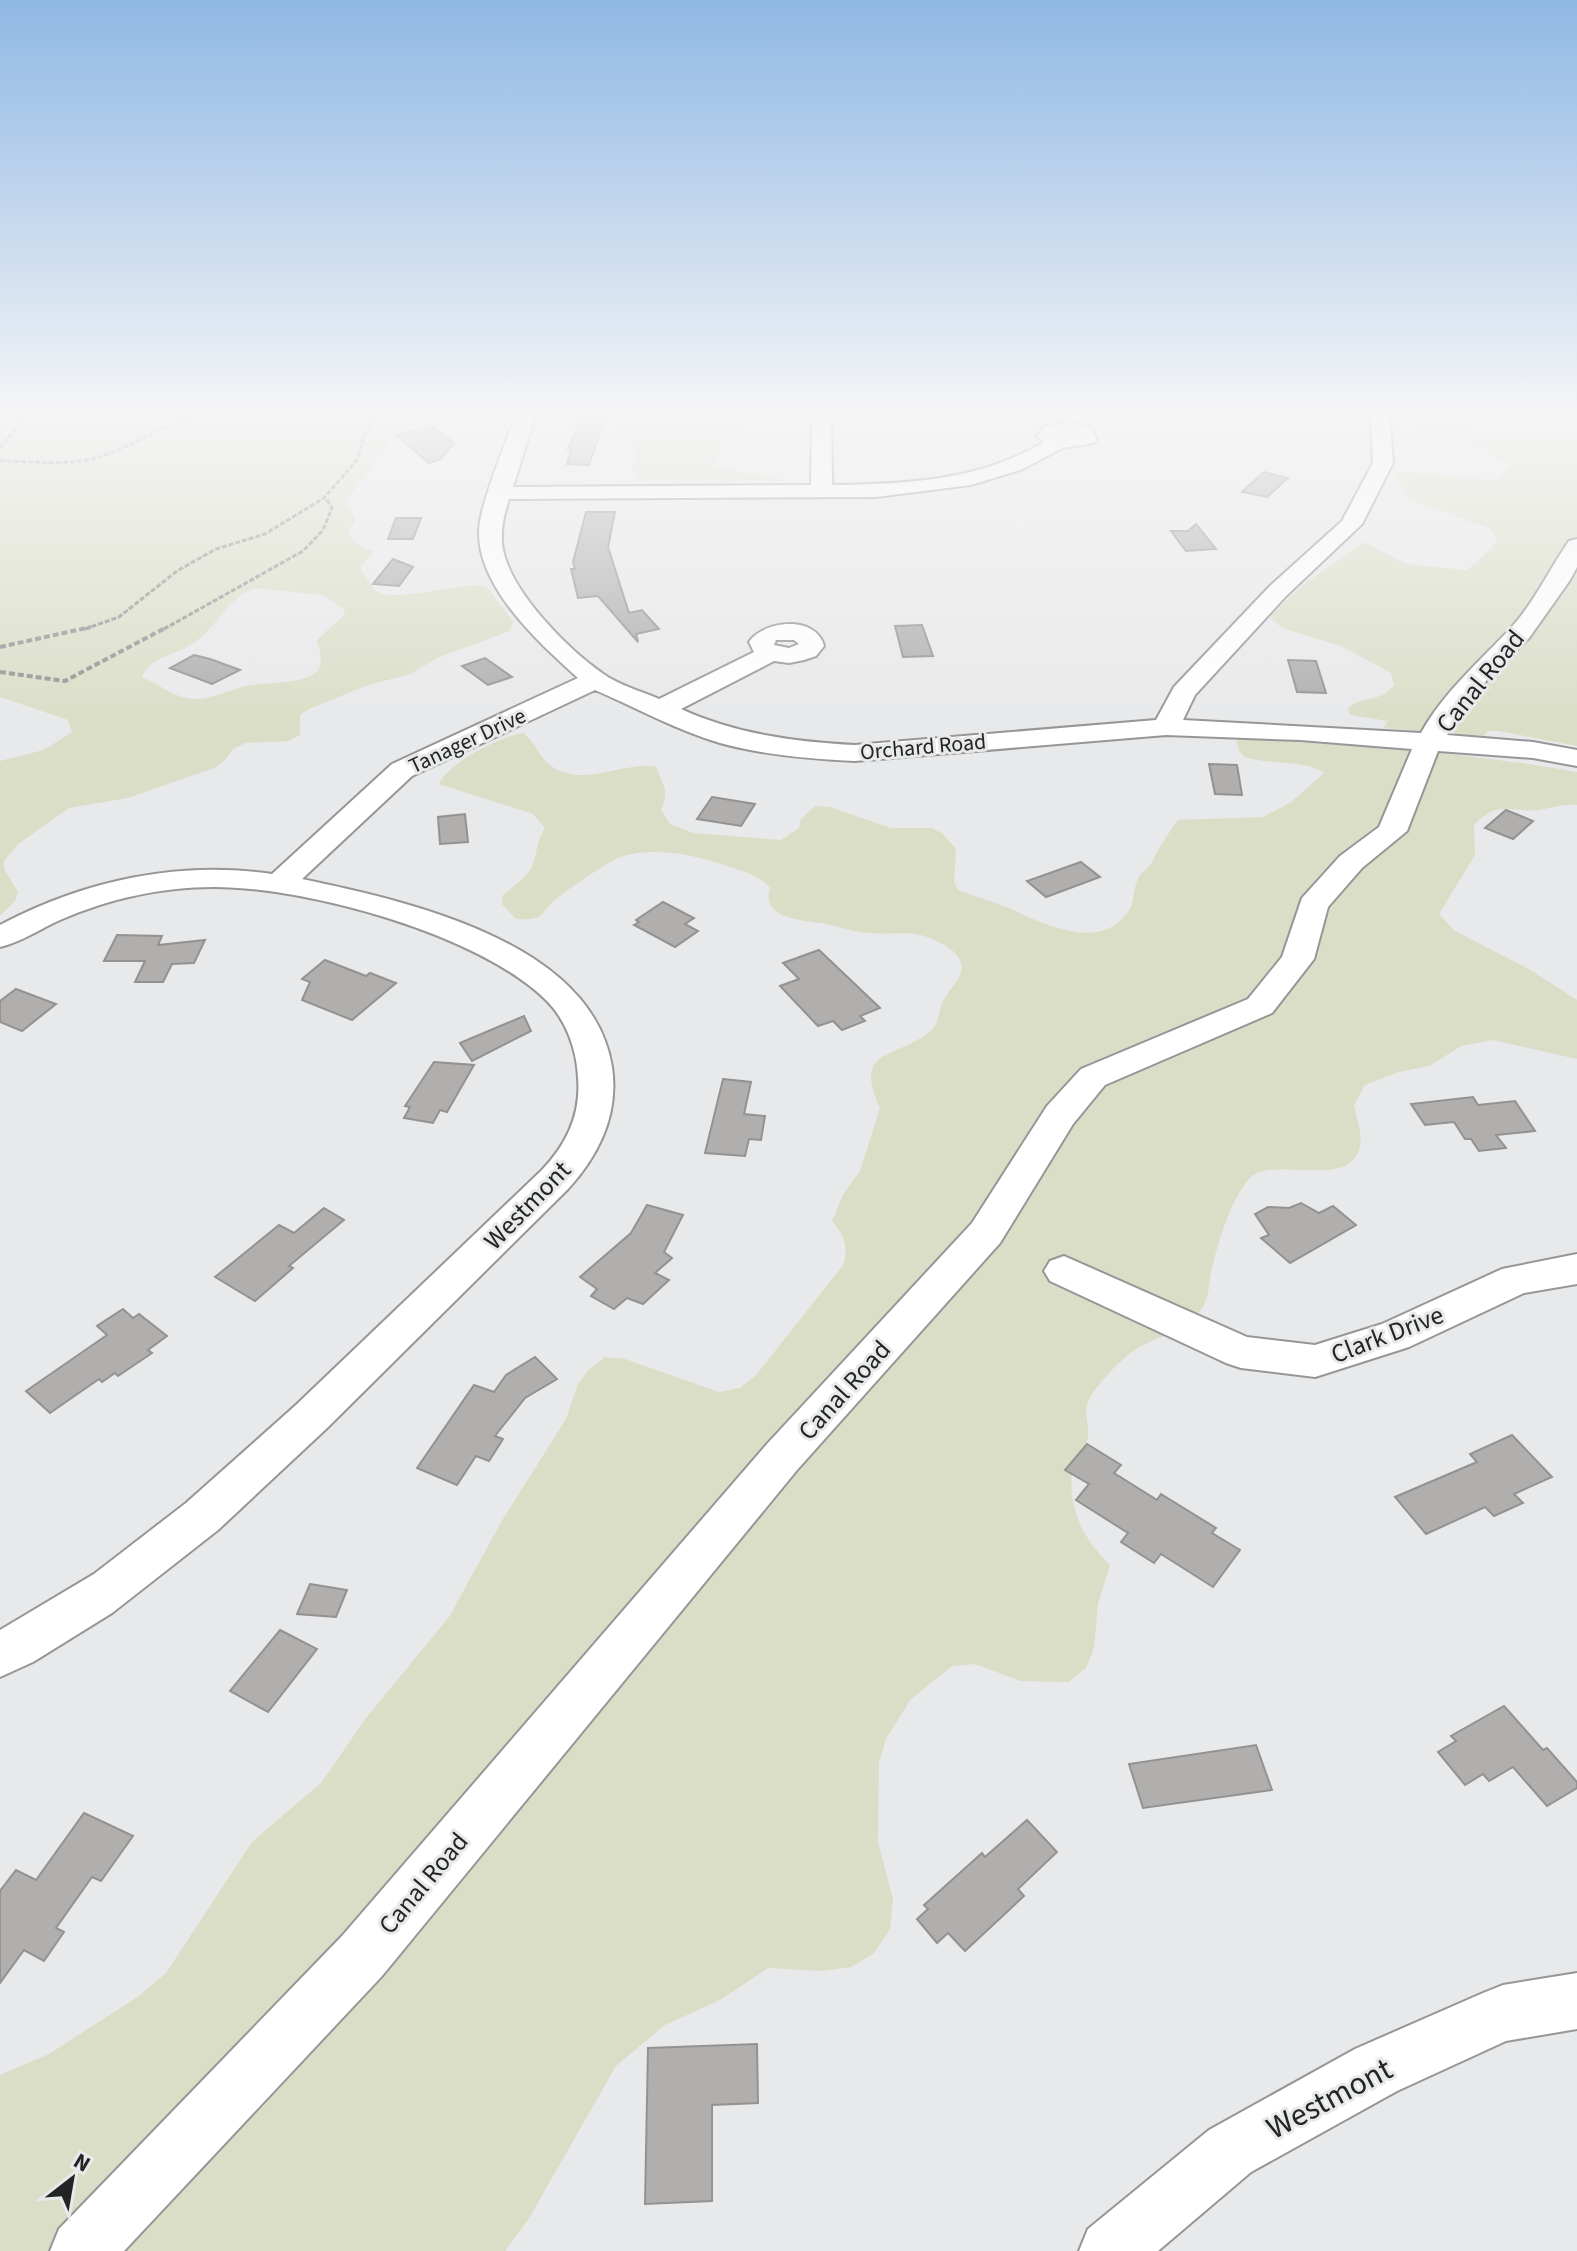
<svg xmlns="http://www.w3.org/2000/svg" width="1577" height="2251" font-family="'Source Sans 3',sans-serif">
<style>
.green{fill:#dadec6;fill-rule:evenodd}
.building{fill:#b0afae;stroke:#939291;stroke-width:2}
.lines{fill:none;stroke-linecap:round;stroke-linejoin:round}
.minor-casing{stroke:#969697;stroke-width:4}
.path-far1{stroke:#929393;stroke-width:3;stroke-dasharray:5 2;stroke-linecap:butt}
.path{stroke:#929393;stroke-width:4;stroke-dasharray:6 3;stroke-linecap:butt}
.minor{fill:#fff;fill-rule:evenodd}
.labels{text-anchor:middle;stroke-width:6;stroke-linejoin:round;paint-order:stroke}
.far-street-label{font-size:22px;fill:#232424;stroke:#e8e9ea}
.street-label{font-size:26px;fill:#232424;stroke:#e8e9ea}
.near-street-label{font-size:32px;fill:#232424;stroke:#e8e9ea}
</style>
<rect width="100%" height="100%" fill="#e8e9ea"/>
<g class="green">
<path d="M0 410H410L404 423 346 502 356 519 348 534 356 543 374 552 360 567C362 571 375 591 378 592 395 603 467 581 486 586L513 622 510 631 437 658 411 674 368 685 309 709 300 715V735L289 741 246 743 234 748 223 762 214 768 128 798 69 808 18 844 4 861V869L18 892 15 901 0 916V761L44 750 72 732 68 720 0 697ZM254 588 323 595 345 610 344 615 317 640C319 649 324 661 318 670 307 685 263 682 246 686 228 690 212 700 193 699 175 698 158 684 142 677 148 658 175 655 189 646 220 627 221 603 254 588Z"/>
<path d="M673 410H696L712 421 755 433 723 448 714 462 718 468 788 481 638 480 632 469 636 461 635 449 615 436V433L627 420Z"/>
<path d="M1427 423 1490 432 1520 431 1577 439V746L1498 731H1488L1484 736 1383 728 1388 721 1350 715 1348 708C1364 694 1379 704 1394 685L1391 673 1341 646 1284 629 1271 619 1272 614 1304 584 1364 542 1406 564 1466 570C1472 568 1494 546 1497 540L1490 529 1406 498 1396 477 1403 471 1489 480 1497 478 1511 466 1477 448 1427 439 1422 435 1419 424Z"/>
<path d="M523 733C536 742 539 760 556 769 587 786 625 761 656 767 663 786 670 791 661 810L670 824 693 833 781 840 799 828 801 819 815 806 830 807 891 828H932L943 834 956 849 954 881 958 890C979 898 1002 904 1022 914 1054 929 1105 949 1129 910 1135 901 1133 891 1137 881 1139 873 1148 869 1152 862 1160 846 1168 834 1178 820L1263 817 1290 803 1324 773C1307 758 1248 766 1241 753 1238 750 1238 745 1236 742L1239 739C1353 745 1465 752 1577 772V805C1563 804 1552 808 1539 810 1509 813 1499 799 1474 825L1475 855 1439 914 1455 931 1527 968 1577 1000V1059L1493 1040 1461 1046 1429 1066 1399 1072 1365 1085 1354 1105C1356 1117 1363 1134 1360 1146 1350 1193 1269 1152 1248 1180 1230 1203 1220 1236 1213 1264 1208 1279 1211 1296 1201 1310 1185 1333 1151 1337 1129 1354 1117 1364 1091 1390 1087 1405 1084 1416 1091 1430 1087 1441 1084 1452 1074 1462 1072 1474 1068 1510 1085 1541 1110 1565L1098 1604 1094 1648 1086 1668 1068 1682 1021 1681 975 1664 952 1666 911 1699 886 1739 879 1762 878 1842 893 1899 890 1929 874 1953 851 1967 823 1971 768 1968 720 2000 665 2025 616 2066 528 2220 505 2251H0V2075L49 2054 139 1996 166 1973 252 1842 321 1783 366 1718 449 1617 503 1519 566 1419 578 1384 589 1369 605 1357 625 1359 719 1392 740 1388 756 1375 844 1264C848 1245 845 1236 832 1221L843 1195 860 1171 880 1108C853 1049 892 1060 928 1033 941 1023 937 1013 943 1002 950 985 972 973 956 954 949 946 934 939 924 936 907 931 886 935 869 933 852 932 837 926 821 923 801 920 760 918 770 888 759 874 738 870 721 864 692 854 648 846 618 858 603 865 575 885 561 895 539 910 550 921 516 919L502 904 503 895C512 887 527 878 532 866 538 852 535 845 545 828L533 814 439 784C448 763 501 736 523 733Z"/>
</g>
<g class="building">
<path d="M584 410H608L589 465 567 464 571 450H568Z"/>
<path d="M432 426 454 443 441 459 429 463 396 435Z"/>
<path d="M1264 472 1288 478 1267 497 1242 492Z"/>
<path d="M586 512H615L608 547 629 613 642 610 659 629 636 634 638 642 598 596 578 598 571 569H575L573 562Z"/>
<path d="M396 518H421L413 539H388Z"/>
<path d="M1196 524 1216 549 1186 551 1171 531H1188Z"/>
<path d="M393 559 413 567 399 586 373 584Z"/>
<path d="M922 625 933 656 903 657 895 626Z"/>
<path d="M194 655 210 659 240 670 212 684 170 668Z"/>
<path d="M485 658 512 677 488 685 462 666Z"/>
<path d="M1288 660 1316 661 1326 693 1297 692Z"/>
<path d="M1209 764 1237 765 1242 795 1215 794Z"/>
<path d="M712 797 755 804 741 826 697 819Z"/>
<path d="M1506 810 1533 821 1513 839 1485 828Z"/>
<path d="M465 814 468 842 440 844 438 817Z"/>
<path d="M1081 862 1100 877 1046 897 1027 881Z"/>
<path d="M663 902 694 918 685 924 698 931 675 947 634 925 639 922 636 920Z"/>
<path d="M117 935 162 936 158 945 205 940 194 963 172 964 163 982H135L145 961H104Z"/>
<path d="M819 950 880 1008 860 1016 865 1021 842 1030 833 1021 818 1026 780 986 799 979 783 963Z"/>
<path d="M325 960 366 976 370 973 396 983 352 1020 302 1000 310 982 302 979Z"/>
<path d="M16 989 56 1004 22 1031 0 1022V1001Z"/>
<path d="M524 1016 531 1031 472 1061 460 1043Z"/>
<path d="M434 1062 474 1065 447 1112 440 1110 433 1123 404 1118 410 1107 405 1106Z"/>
<path d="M723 1079 751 1082 744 1114 765 1116 761 1140 749 1139 745 1156 705 1153Z"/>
<path d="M1473 1097 1478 1105 1515 1101 1535 1131 1496 1135 1506 1148 1479 1151 1471 1139H1465L1454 1122 1425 1125 1411 1104Z"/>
<path d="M1301 1203 1319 1213 1333 1206 1356 1225 1290 1263 1261 1238 1269 1235 1255 1214 1268 1207 1289 1208Z"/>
<path d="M647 1205 683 1215 664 1252 672 1258 655 1273 669 1280 643 1304 627 1298 614 1309 591 1296 597 1289 580 1277 631 1233Z"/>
<path d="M324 1208 344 1220 289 1266 293 1268 255 1301 215 1277 279 1225 294 1233Z"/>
<path d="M123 1309 133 1318 139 1314 167 1336 148 1350 152 1353 118 1376 115 1373 102 1382 99 1379 50 1413 26 1391 107 1335 97 1326Z"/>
<path d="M535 1357 557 1379 525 1398 495 1436 503 1439 489 1461 476 1456 457 1485 417 1468 474 1385 494 1392 506 1375Z"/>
<path d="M1512 1435 1552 1477 1514 1494 1523 1503 1494 1516 1485 1507 1426 1534 1395 1497 1477 1462 1470 1454Z"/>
<path d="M1087 1444 1121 1465 1114 1473 1157 1500 1161 1494 1216 1528 1212 1533 1240 1550 1213 1587 1161 1554 1154 1563 1121 1542 1128 1533 1076 1500 1089 1484 1065 1470Z"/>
<path d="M310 1584 347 1590 336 1617 297 1614Z"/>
<path d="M280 1630 317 1649 268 1712 230 1691Z"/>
<path d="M1504 1706 1543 1750 1547 1748 1577 1782V1788L1547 1806 1513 1767 1489 1781 1483 1774 1465 1785 1438 1752 1456 1741 1451 1736Z"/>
<path d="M1256 1745 1272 1790 1143 1808 1129 1764Z"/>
<path d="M84 1813 133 1836 101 1881 92 1877 56 1928 64 1932 44 1961 24 1950 0 1983V1891L16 1870 36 1880Z"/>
<path d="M1027 1820 1057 1852 1018 1889 1024 1896 965 1951 948 1933 937 1943 917 1919 928 1909 924 1905 982 1853 985 1857Z"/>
<path d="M757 2044 758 2103 712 2105V2201L645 2204 648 2048Z"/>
</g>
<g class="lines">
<g class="minor-casing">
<g id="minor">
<path d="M518 410H537L513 487 811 485 812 410H831L832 485C905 484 980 481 1044 442L1037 436 1045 426 1069 422 1091 428 1097 439 1094 443 1062 448 1023 469 971 485 876 497 509 499C503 517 499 536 504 554 515 596 568 649 602 673 618 685 641 691 659 699L754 652 749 642C764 620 816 615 824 646L816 656 804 660 789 663 774 661 681 709C736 734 795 742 855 745L1156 720 1174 687 1270 586 1342 521 1373 463 1370 410H1389L1393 463 1362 524 1286 596 1195 695 1183 720 1421 733C1444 692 1478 663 1510 629 1534 603 1549 570 1569 541L1577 539V567L1570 580 1529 638 1489 677 1447 735 1533 742 1577 750V766L1533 758 1438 751 1407 831 1362 868 1328 907 1314 959 1272 1013 1105 1085 1073 1124 1000 1243 797 1470 382 1976 124 2251H50L59 2229 342 1936 767 1444 972 1223 1047 1106 1081 1069 1248 999 1282 957 1302 898 1340 856 1379 827 1412 749 1300 740 1166 735 855 761C811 759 763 755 720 743 676 730 637 708 595 690L412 776 302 879C406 901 592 941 612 1067 619 1114 599 1155 568 1189L326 1429 218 1530 112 1613 33 1662 0 1677V1630L94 1574 186 1503 296 1405 542 1170C567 1144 581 1114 578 1078 577 1050 566 1020 547 1001 480 934 306 887 214 887 161 887 108 899 60 920 40 929 21 942 0 947V925C83 881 178 860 272 874L392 764 578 678C538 642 470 581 480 521 486 490 506 441 518 410ZM776 640H794L799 644 789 648 774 645Z"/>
<path d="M1577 1254V1284L1524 1293 1409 1347 1315 1377 1241 1368 1226 1363 1050 1281 1044 1271 1050 1261 1064 1256 1247 1337 1315 1345 1382 1324 1502 1269Z"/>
<path d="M1577 1973V2029L1506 2041 1397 2091 1251 2172 1158 2251H1079L1088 2229 1209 2130 1355 2049 1483 1993 1503 1985Z"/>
</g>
</g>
<g class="path-far1">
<path d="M0 448 31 410"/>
<path d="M0 461C34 461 73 467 105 455 143 441 172 419 213 410"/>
<path d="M85 629 119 617 177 571 216 549 265 534 324 498 357 460 364 435 383 410"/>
<path d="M164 629 303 551 323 530 332 508 325 497"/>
</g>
<g class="path">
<path d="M0 647 91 627"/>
<path d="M0 672 65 681 167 627"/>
</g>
<use href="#minor" class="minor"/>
</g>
<linearGradient id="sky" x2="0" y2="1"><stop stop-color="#8fb8e4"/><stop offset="0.57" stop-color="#f5f5f6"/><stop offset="1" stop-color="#f5f5f6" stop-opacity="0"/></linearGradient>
<rect width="1577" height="725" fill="url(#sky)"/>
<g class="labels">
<g class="far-street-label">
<text transform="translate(467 740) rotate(-25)" y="8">Tanager Drive</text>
<text transform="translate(923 746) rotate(-5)" y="8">Orchard Road</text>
</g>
<g class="street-label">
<text transform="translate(1480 681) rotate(-51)" y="9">Canal Road</text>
<text transform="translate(527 1205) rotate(-46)" y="9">Westmont</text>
<text transform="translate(1387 1334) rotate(-21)" y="9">Clark Drive</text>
<text transform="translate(844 1390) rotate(-48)" y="9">Canal Road</text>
<text transform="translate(423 1883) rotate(-50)" y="9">Canal Road</text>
</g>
<g class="near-street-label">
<text transform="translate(1329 2098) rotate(-28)" y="11">Westmont</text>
</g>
</g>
<g transform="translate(72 2179) rotate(31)" stroke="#e8e9ea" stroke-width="6" paint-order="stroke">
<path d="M0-6L14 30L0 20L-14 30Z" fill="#232424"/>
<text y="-12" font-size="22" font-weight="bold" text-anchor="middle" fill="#232424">N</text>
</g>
</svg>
